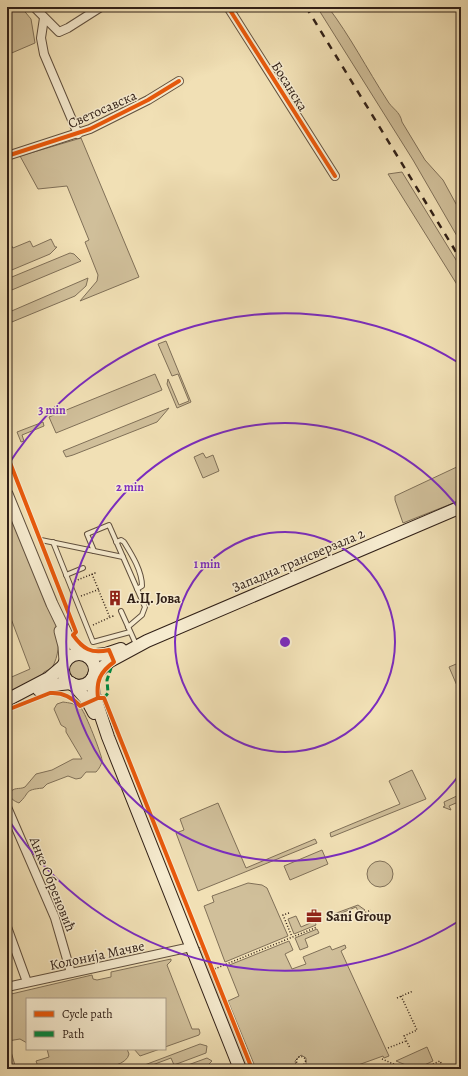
<svg xmlns="http://www.w3.org/2000/svg" width="468" height="1076" font-family="Alegreya,serif">
<style>
.green{fill:#d0bf9a;stroke:#807058}
.lines{fill:none;stroke-linecap:round;stroke-linejoin:round}
.service-casing{stroke:#61503e;stroke-width:6}
.minor-casing{stroke:#61503e;stroke-width:10}
.tertiary-casing{stroke:#61503e;stroke-width:13}
.secondary-casing{stroke:#312017;stroke-width:14}
.path{stroke:#312017;stroke-width:1.5;stroke-dasharray:1 2;stroke-linecap:butt}
.service{stroke:#f6ebcf;stroke-width:4}
.minor{stroke:#f6ebcf;stroke-width:8}
.tertiary{stroke:#f6ebcf;stroke-width:11}
.secondary{stroke:#f6ebcf;stroke-width:12}
.rail{stroke:#312017;stroke-width:2.5;stroke-dasharray:7 7;stroke-linecap:butt}
.quiet{stroke:#00873e;stroke-width:3;stroke-dasharray:6 3;stroke-linecap:butt}
.cycleway-casing{stroke:#f6ebcf;stroke-width:6}
.cycleway{stroke:#e8590c;stroke-width:4}
.ring{fill:none;stroke:#7b2cbf;stroke-width:2}
.labels{text-anchor:middle;stroke-width:3;stroke-linejoin:round;paint-order:stroke}
.street-label{font-size:14px;fill:#312017;stroke:#f6ebcf}
.poi-label{font-size:14px;font-weight:bold;fill:#312017;stroke:#f6ebcf;text-anchor:start}
.centre{fill:#7b2cbf;stroke:#f6ebcf;stroke-width:2}
.ring-label{font-size:12px;text-anchor:middle;font-weight:bold;fill:#7b2cbf;stroke:#f6ebcf;stroke-width:3;stroke-linejoin:round;paint-order:stroke}
</style>
<rect width="100%" height="100%" fill="#f1e0b5"/>
<filter id="stains"><feTurbulence type="fractalNoise" baseFrequency=".005" numOctaves="4"/><feColorMatrix values="0 0 0 0 .2 0 0 0 0 .09 0 0 0 0 .02 0 0 0 .5 -.17"/></filter>
<radialGradient id="worn" r=".72"><stop offset=".6" stop-color="#630" stop-opacity="0"/><stop offset="1" stop-color="#630" stop-opacity=".3"/></radialGradient>
<g class="green">
<path d="M7 7H21L31 19 35 43 7 55Z"/>
<path d="M317 7H328C350 36 367 69 387 100 392 109 400 111 402 122L425 160 443 180 461 213V243L413 160Z"/>
<path d="M81 138 139 277 80 301 97 281 98 275 85 242 89 240 67 186 38 189 20 156Z"/>
<path d="M402 172 461 268V291L388 174Z"/>
<path d="M51 239 55 247H57L50 254 7 272V247L11 245 13 248 30 241 33 247Z"/>
<path d="M70 253 74 254 81 261 7 292V279Z"/>
<path d="M88 278 86 286 75 296 7 324V313Z"/>
<path d="M166 341 191 402 177 408 167 384 168 379 179 405 189 401 178 374 172 376 158 344Z"/>
<path d="M155 374 162 390 56 433 49 417Z"/>
<path d="M169 408 157 422 73 455 66 457 63 451Z"/>
<path d="M43 422 44 426 22 435 24 441 21 442 17 432Z"/>
<path d="M203 453 206 458 213 455 219 471 203 478 194 457Z"/>
<path d="M461 465V500L403 523 395 500V496Z"/>
<path d="M7 504 58 629C59 644 59 655 52 668L44 672 40 679 7 694V679L30 669 7 608Z"/>
<circle cx="79" cy="669" r="10"/>
<path d="M461 662V695L449 667Z"/>
<path d="M63 702C69 703 75 703 81 708 86 714 101 753 102 760 102 764 99 769 96 772H86L81 778 76 779 68 776 47 784 43 788C23 790 31 792 19 803 14 801 11 799 9 794 14 786 19 790 25 787L36 774 52 770 73 759H82L66 732V728L61 725 54 709 57 704Z"/>
<path d="M412 770 426 799 331 837 330 833 400 804 389 781Z"/>
<path d="M461 794V805L458 806 456 803 449 806 451 810 443 807 445 806 444 802Z"/>
<path d="M218 803 246 868 315 839 317 843 198 891 176 833 184 830 180 819Z"/>
<path d="M322 850 328 864 290 880 284 866Z"/>
<circle cx="380" cy="874" r="13"/>
<path d="M248 883 262 885 267 888 288 936 225 962 204 906 214 902 212 896Z"/>
<path d="M358 905 365 910 359 913 356 907 332 917 331 915Z"/>
<path d="M296 916 301 927 315 921 316 925 294 934 288 919Z"/>
<path d="M317 929 319 933 305 939 308 947 300 950 295 938Z"/>
<path d="M289 941 293 950 285 954 292 969 306 964 303 957 330 946 332 950 345 945 346 948 341 951 389 1056 384 1058 383 1056 347 1069H306V1058L301 1055 295 1061 296 1065 302 1069H256L228 1001 239 996 227 966Z"/>
<path d="M201 947 250 1069H245L196 949Z"/>
<path d="M171 959V961L167 965 192 1029H199L200 1033 199 1035 165 1047V999H27V1043L20 1039 8 1041 16 1069H7V995L92 975 93 979 97 980 111 977V972Z"/>
<path d="M200 1044 207 1046 206 1053 174 1065 171 1058 147 1067 146 1065 140 1069H134Z"/>
<path d="M427 1047 433 1061 416 1069 396 1061Z"/>
<path d="M47 1049H127L129 1054C125 1075 56 1069 39 1069L36 1061 49 1057Z"/>
<path d="M134 1049H160L140 1056Z"/>
<path d="M207 1058 212 1061 207 1066 208 1069H177Z"/>
</g>
<g class="lines">
<g class="service-casing">
<g id="service">
<path d="M41 540 123 557"/>
<path d="M53 542 93 642 130 632"/>
<path d="M116 542 121 540 124 542C132 555 142 571 142 586L137 589"/>
<path d="M94 551 87 534 109 525 145 607 142 615 128 627"/>
<path d="M66 575 83 568"/>
<path d="M121 611 135 642"/>
</g>
</g>
<g class="minor-casing">
<g id="minor">
<path d="M34 7 59 32 68 28 101 7"/>
<path d="M228 7 335 176"/>
<path d="M44 18 41 38 44 54 78 134"/>
<path d="M7 156 90 129 148 100 179 81"/>
<path d="M7 807 55 918 71 973"/>
<path d="M7 927 27 982"/>
<path d="M7 987 191 947"/>
</g>
</g>
<g class="tertiary-casing">
<g id="tertiary">
<path d="M7 494 52 604 68 637 81 654"/>
<path d="M60 631 64 646 65 662"/>
</g>
</g>
<g class="secondary-casing">
<g id="secondary">
<circle cx="79" cy="670" r="16"/>
<path d="M87 656 106 654 121 649"/>
<path d="M94 675 110 661 147 641 461 507"/>
<path d="M92 679 94 695 108 737 240 1069"/>
<path d="M74 685 87 700 94 713"/>
<path d="M39 690 52 685 71 683"/>
<path d="M7 700 49 678 63 666"/>
</g>
</g>
<g class="path">
<path d="M92 574 110 618"/>
<path d="M75 581 95 573V574"/>
<path d="M81 596 100 589"/>
<path d="M93 625 113 616 112 615"/>
<path d="M289 913 283 915 292 937"/>
<path d="M360 915 371 910"/>
<path d="M212 970 317 927"/>
<path d="M401 996 417 1030 404 1036 410 1048"/>
<path d="M397 998 413 991"/>
<path d="M388 1048 406 1041"/>
<circle cx="301" cy="1061" r="4.5"/>
<path d="M382 1059 405 1069"/>
<path d="M362 1067 363 1069"/>
<path d="M422 1069 440 1061 444 1069"/>
</g>
<use href="#service" class="service"/>
<use href="#minor" class="minor"/>
<use href="#tertiary" class="tertiary"/>
<use href="#secondary" class="secondary"/>
<path class="rail" d="M306 7 461 260"/>
<path class="quiet" d="M104 698 108 693 107 680 111 668"/>
<g class="cycleway-casing">
<g id="cycleway">
<path d="M228 7 335 176"/>
<path d="M7 156 90 129 148 100 179 81"/>
<path d="M7 455 76 632 73 635C83 649 91 654 109 650L114 662C100 672 96 681 98 698H104L252 1069"/>
<path d="M7 710 50 693C63 692 72 697 80 706L98 698"/>
</g>
</g>
<use href="#cycleway" class="cycleway"/>
</g>
<g class="ring">
<circle cx="285" cy="642" r="110"/>
<path d="M460 774A219 219 0 1 1 460 510"/>
<path d="M459 921A329 329 0 0 1 8 819M8 465A329 329 0 0 1 459 363"/>
</g>
<defs>
<g id="building-bare" transform="scale(1.2)"><path d="M-4-6H4V6H1V3H-1V6H-4ZM-2.5-4.3h1.7v1.8h-1.7ZM.8-4.3h1.7v1.8H.8ZM-2.5-1h1.7V.8h-1.7ZM.8-1h1.7V.8H.8Z" fill="#8f2418" stroke="#f6ebcf" stroke-width="2.5" paint-order="stroke"/></g>
<g id="office-bare" transform="scale(1.2)"><path d="M-6-3h4V-5.5h4V-3h4V5H-6ZM-1-4.5V-3h2v-1.5ZM-6 0V1H6V0Z" fill="#8f2418" stroke="#f6ebcf" stroke-width="2.5" paint-order="stroke"/></g>
</defs>
<g fill-rule="evenodd">
<use href="#building-bare" x="115" y="598"/>
<use href="#office-bare" x="314" y="916"/>
</g>
<g class="labels">
<g class="street-label">
<text transform="translate(290 86) rotate(58)" y="5">Босанска</text>
<text transform="translate(102 109) rotate(-24)" y="5">Светосавска</text>
<text transform="translate(298 560) rotate(-23)" y="5">Западна трансверзала 2</text>
<text transform="translate(53 884) rotate(68)" y="5">Анке Обреновић</text>
<text transform="translate(97 955) rotate(-12)" y="5">Колонија Мачве</text>
</g>
<g class="poi-label">
<text x="127" y="603">А.Ц. Јова</text>
<text x="326" y="921">Sani Group</text>
</g>
</g>
<circle cx="285" cy="642" r="6" class="centre"/>
<g class="ring-label">
<text x="52" y="414">3 min</text>
<text x="130" y="491">2 min</text>
<text x="207" y="568">1 min</text>
</g>
<rect width="468" height="1076" fill="none" stroke="#f1e0b5" stroke-width="24"/>
<rect x="8" y="8" width="452" height="1060" fill="none" stroke="#312017" stroke-width="2"/>
<rect x="12" y="12" width="444" height="1052" fill="none" stroke="#312017"/>
<rect x="26" y="998" width="140" height="52" fill="#f6ebcf" stroke="#a79a85"/>
<rect x="34" y="1011" width="20" height="6" fill="#e8590c" stroke="#a79a85"/>
<text x="62" y="1018" font-size="12" fill="#312017">Cycle path</text>
<rect x="34" y="1031" width="20" height="6" fill="#00873e" stroke="#a79a85"/>
<text x="62" y="1038" font-size="12" fill="#312017">Path</text>
<rect width="100%" height="100%" filter="url(#stains)"/>
<rect width="100%" height="100%" fill="url(#worn)"/>
</svg>
